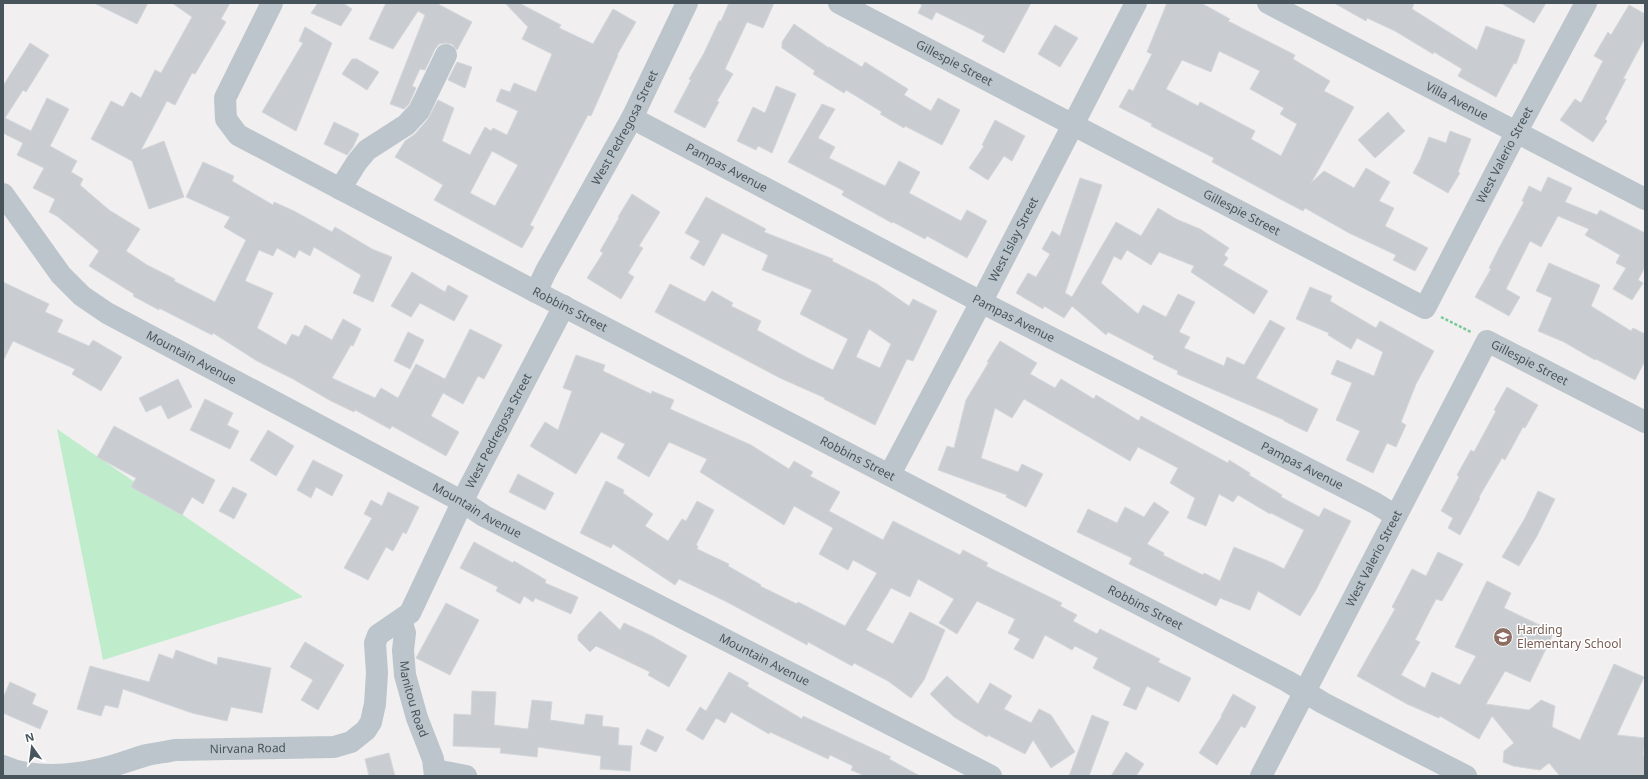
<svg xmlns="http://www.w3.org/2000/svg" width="1648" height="779" font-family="'Noto Sans',sans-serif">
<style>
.green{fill:#bfedcc}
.building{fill:#c9cdd1;stroke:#d3d6da;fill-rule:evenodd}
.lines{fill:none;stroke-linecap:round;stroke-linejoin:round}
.path{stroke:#79ca99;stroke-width:2.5;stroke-dasharray:3 2;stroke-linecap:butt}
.minor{stroke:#bbc5cb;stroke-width:22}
.labels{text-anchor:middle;stroke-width:3;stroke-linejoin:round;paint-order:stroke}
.street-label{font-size:12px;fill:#48545c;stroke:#fff}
.education-label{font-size:12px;fill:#785e54;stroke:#fff;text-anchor:start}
</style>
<rect width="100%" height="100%" fill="#f1efef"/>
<path class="green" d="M57 429 303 597 103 660Z"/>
<g class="building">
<path d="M94 3H148L137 24Z"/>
<path d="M172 3H230L221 19 226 22 195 74 192 73 175 105 167 101 141 150 164 141 184 197 149 209 132 161 91 139 111 101 123 107 131 92 141 98 155 70 161 73 192 17Z"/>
<path d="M318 3H343L352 9 341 26 311 13Z"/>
<path d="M386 3H436L472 22 457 50 452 44 445 43 439 44 435 49 425 70 420 69 412 86 416 88 409 104 404 109 390 104 425 15 418 11 393 49 369 39Z"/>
<path d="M505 3H519L561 25 559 28 593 44 613 9 636 22 617 55H618L591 116 588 115 530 225 534 227 522 248 434 200 443 185 395 157 405 141 415 134 428 119 438 100 454 108 442 141 470 155 485 127 491 131 493 128 507 135 518 111 496 101 501 89 510 92 514 83 536 92 552 54 522 39 528 27ZM492 151 518 165 495 206 470 193Z"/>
<path d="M729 3H774L763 28 747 22 725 69 733 74 717 101 719 102 705 128 674 112 691 80 689 79 704 53 719 21H721Z"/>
<path d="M918 3H1031L1004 53 982 41 985 36 936 12 932 20 918 13 922 5Z"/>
<path d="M1167 3H1201L1230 19 1228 21 1295 55 1293 59 1330 81 1324 91 1354 107 1311 183 1324 171 1354 188 1366 168 1390 182 1379 201 1394 208 1385 226 1428 248 1415 271 1393 260 1396 255 1349 233 1305 208 1303 211 1280 199 1212 162 1214 158 1151 126 1152 124 1119 107 1129 89 1133 91 1152 54 1147 52ZM1219 51 1260 71 1250 89 1284 108 1280 114 1297 124 1281 156 1251 139 1255 131 1200 102 1198 106 1166 89 1182 60 1211 72Z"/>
<path d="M1334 3H1414L1412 9 1477 50 1486 26 1525 40 1516 64 1514 63 1496 97 1458 76 1462 69 1434 52 1433 54 1395 31 1367 18 1366 21Z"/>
<path d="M1501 3H1546L1534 23Z"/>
<path d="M1629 5 1645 14V38L1623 79H1626L1605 119 1607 121 1593 142 1560 120 1575 99 1581 103 1603 61 1594 56 1608 32 1611 35Z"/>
<path d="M794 24 829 48V47L862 67 865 62 908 89 904 95 931 111 938 98 960 110 942 145 905 126 904 128 880 114 882 112 846 90 844 93 813 74 815 71 782 48V42Z"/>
<path d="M1055 25 1078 38 1060 67 1038 54Z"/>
<path d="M305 27 332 43 296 131 262 112 303 43 299 41Z"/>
<path d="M30 43 49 55 26 92 23 90 5 118 31 131 47 98 69 109 50 146 77 161 71 172 83 179 80 185 109 210 140 229 126 251 147 265 175 279 174 281 215 302 246 240 224 227 230 217 186 197 203 162 234 176 232 181 273 205 274 202 294 211 332 232 335 227 372 249 392 257 373 302 353 293 361 275 314 247 310 256 299 250 295 258 277 248 273 256 259 250 245 281 273 293 257 328 286 345 292 334 299 337 305 325 332 340 343 319 361 329 353 346 351 345 332 378 375 398 381 388 398 398 416 364 445 379 470 329 502 345 484 379 478 376 463 404 443 393 431 416 459 432 446 456 392 426 390 429 355 410 354 412 331 401 293 379 257 361 213 333 212 335 159 308V310L133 296 134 294 89 266 99 251 57 216 49 212 55 199 33 188 44 168 17 155 23 143 3 133V86Z"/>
<path d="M352 59H357L379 72 367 90 342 74Z"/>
<path d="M457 62 472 67 465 88 448 80Z"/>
<path d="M776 86 796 94 772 153 758 146 756 150 737 141 753 107 765 113Z"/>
<path d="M822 104 835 109 818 138 835 147 829 158 885 186 899 161 920 172 909 193 961 221 967 210 987 221 967 258 927 236 925 239 893 222 892 223 842 195 844 191 788 162Z"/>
<path d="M1388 112 1405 131 1375 158 1358 140Z"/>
<path d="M995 120 1025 136 1012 161 1004 156 988 180 969 168 984 146 982 145Z"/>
<path d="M334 122 359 134 353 147 347 155 324 144Z"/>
<path d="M1450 131 1471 139 1458 172 1460 173 1448 193 1413 173 1420 160 1429 137 1446 143Z"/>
<path d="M1548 177 1572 188 1565 202 1597 215 1600 210 1645 233V267L1638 280 1643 283 1632 300 1613 289 1626 268 1616 263 1620 255 1585 235 1589 229 1558 216 1541 247 1530 241 1506 289 1520 297 1509 316 1475 297 1491 269 1489 268 1499 248 1524 202 1522 201 1529 186 1541 192Z"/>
<path d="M1080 178 1102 185 1065 293 1072 297 1116 222 1141 236 1158 208 1176 219 1200 229 1229 248 1224 255 1228 258 1223 265 1268 291 1254 314 1191 272 1194 266 1159 252 1151 265 1127 250 1121 260 1114 256 1101 283 1138 314 1143 305 1166 317 1178 294 1195 302 1179 332 1190 337 1184 348 1224 366 1227 357 1244 365 1270 320 1285 328 1256 378 1318 409 1307 432 1284 421V420L1177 374 1178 371 1153 359 1154 356 1108 332 1106 335 1072 306 1064 318 1044 306 1043 309 1016 293 1028 273 1036 277 1050 254 1042 249 1052 231 1060 236Z"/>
<path d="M632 194 660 212 639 246 643 248 628 273 634 277 621 299 587 278 603 253 600 251 619 218 618 217Z"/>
<path d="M706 197 766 229 764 232 833 259 832 261 877 284 909 306 913 299 937 311 913 361 907 359 875 425 824 399 825 398 780 378 655 312 670 284 705 302 712 291 733 303 731 306 761 321 757 330 806 357 833 370 848 339 800 314 812 290 762 270 768 255 722 233 704 266 690 258 700 241 685 233ZM869 329 891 344 880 368 856 357Z"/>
<path d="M1549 263 1600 285 1591 306 1631 331 1633 328 1645 334V361L1635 380 1596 359 1595 360 1564 342 1538 331 1552 298 1536 291Z"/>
<path d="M412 272 445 292 448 285 468 296 454 321 420 303 411 317 391 306Z"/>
<path d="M3 282 49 304 45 312 63 320 57 332 89 346 93 340 122 357 101 391 72 374 75 369 13 341 3 361Z"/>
<path d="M1310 287 1332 296 1330 301 1376 328 1380 321 1434 351 1416 384 1401 422 1406 425 1396 447 1387 443 1373 473 1346 460 1360 431 1336 420 1352 383 1331 374 1337 360 1374 376 1383 352 1357 338 1351 349 1328 335 1329 333 1296 319Z"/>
<path d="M408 332 424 340 410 369 394 361Z"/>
<path d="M1000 341 1037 363 1030 374 1055 388 1061 379 1094 399 1096 395 1139 421 1141 416 1228 463 1229 460 1250 473 1249 475 1282 495 1281 497 1319 517 1324 508 1351 521 1316 590 1300 616 1258 591 1250 610 1220 598 1216 606 1129 564 1132 558 1077 532 1088 509 1117 523 1125 507 1144 517 1154 502 1169 512 1147 544 1164 553 1163 555 1203 575 1204 573 1220 581 1234 547 1273 563 1284 569 1304 530 1271 513 1270 514 1238 495 1233 502 1219 494 1206 526 1187 518 1195 498 1170 483 1178 468 1138 447 1130 461 1024 399 1012 418 995 408 981 458 1018 472 1022 464 1043 474 1026 507 1006 497 1007 495 938 470 947 446 954 448 966 400 989 362H987Z"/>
<path d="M576 355 605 365 603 371 651 394 652 391 674 400 670 409 751 445 789 469 794 461 813 472 810 476 840 492 829 511 883 540 893 521 960 555 963 550 988 563 986 566 1062 603 1060 606 1077 615 1073 621 1097 634 1100 629 1160 659 1158 662 1191 678 1179 702 1147 686 1136 710 1123 705 1131 688 1093 668 1098 658 1075 646 1072 650 1045 635 1033 659 1014 649 1020 639 1008 633 1015 619 977 601 957 634 939 623 954 599 918 579 910 597 891 588 866 630 893 644 910 612 945 630 924 680 911 698 888 681 854 663 852 666 808 642 807 645 725 601 679 579 675 585 613 544 611 548 580 533 606 481 624 490 623 493 653 514 645 526 668 541 682 519 686 521 697 501 714 510 696 545 698 546 697 549 729 564 728 566 761 585 760 586 797 604 798 602 845 626 877 573 853 560 848 570 819 554 833 528 794 506 784 525 700 472 707 459 669 442 649 477 617 458 625 444 601 432 576 474 530 446 545 422 558 430 572 391 563 388Z"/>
<path d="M178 379 192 407 168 419 161 405 146 412 139 398Z"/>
<path d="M1507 387 1538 405 1525 428 1523 427 1505 460 1502 458 1479 497 1480 498 1460 535 1448 528 1453 518 1441 511 1459 477 1457 475 1471 450 1474 452 1496 411 1494 410Z"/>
<path d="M205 399 233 413 227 425 239 431 230 449 190 430Z"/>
<path d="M114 426 215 480 203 504 192 497 182 515 131 487 136 478 97 457Z"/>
<path d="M268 430 294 446 276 476 250 460Z"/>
<path d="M313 460 343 475 332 496 316 487 311 498 297 490Z"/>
<path d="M518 474 554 493 545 510 509 492Z"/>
<path d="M233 487 247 494 234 519 219 511Z"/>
<path d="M1538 491 1555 499 1537 536 1519 566 1502 557 1525 518Z"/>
<path d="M388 492 419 507 406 534 403 532 393 551 386 547 368 580 344 568 372 518 364 514 371 500 382 506Z"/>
<path d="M474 542 513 563 514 561 546 580 545 583 578 597 571 614 535 598 533 602 524 596 520 604 496 591 498 587 460 568Z"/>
<path d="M1438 552 1463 564 1442 601 1436 599 1415 640 1420 642 1401 675 1425 688 1432 672 1460 685 1476 656 1455 647 1487 581 1511 593 1504 608 1554 632 1530 682 1505 671 1486 704 1529 710 1541 700 1555 706 1552 727 1580 740 1614 664 1644 677 1617 735 1645 738 1643 755 1645 756V776H1560L1549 763 1540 770 1513 766 1503 762 1504 751 1514 743 1492 716 1479 739 1440 716 1439 718 1407 704 1357 676 1395 609 1392 607 1412 569 1426 576Z"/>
<path d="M446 603 479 620 450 675 416 658Z"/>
<path d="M600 611 620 630 624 623 652 636 687 656 669 687 648 675 650 672 596 646 590 652 578 640V635Z"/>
<path d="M305 642 344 665 318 710 301 700 313 680 290 667Z"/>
<path d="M176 650 217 665 218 657 271 668 262 713 231 707 227 721 192 713 123 689 118 708 105 705 101 716 77 709 90 666 149 682 159 654 173 659Z"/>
<path d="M729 672 749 683 747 686 802 719 803 716 891 757 889 759 920 776H865L851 770 853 766 830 755 828 759 770 732 769 734 731 712 725 723 716 718 703 740 686 730 700 707 706 711Z"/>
<path d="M947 676 978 704 990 683 1012 696 1004 709 1031 723 1039 709 1051 715 1075 752 1051 768 1033 740 1025 754 988 735 987 737 954 717 930 694Z"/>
<path d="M10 682 36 694 32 704 48 711 40 729 3 713V698Z"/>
<path d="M472 691 496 692 494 725 528 729 532 700 552 702 550 720 584 725 586 714 603 716 602 726 619 728 618 745 632 746 630 771 600 769 601 756 538 747 537 757 500 753 501 748 453 746 454 714 471 715Z"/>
<path d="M1233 694 1256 707 1245 728 1241 726 1217 765 1199 753 1222 716H1221Z"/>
<path d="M1092 715 1109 722 1089 776H1069Z"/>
<path d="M647 729 664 737 656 752 640 744Z"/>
<path d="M1126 752 1144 764 1136 776H1111Z"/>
<path d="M389 753 395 776H369L365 759Z"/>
</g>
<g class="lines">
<path class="path" d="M1441 317 1471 332"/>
<g class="minor">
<path id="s1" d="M272 3 225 98 226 119 238 135 536 292 1287 681 1323 703 1466 776"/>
<path id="s2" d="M839 3 1425 308 1516 133 1586 3"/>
<path id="s3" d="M1268 3 1645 199"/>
<path id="s4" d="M632 118 981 302 1375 503 1396 516"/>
<path d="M340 189 357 162 367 150 406 125 419 111 446 55"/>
<path id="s5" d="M3 194 61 275 82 296 107 313 463 502 484 516 991 776"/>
<path id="s6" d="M536 292 546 271 632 118 687 3"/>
<path id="s7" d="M890 474 987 291 1136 3"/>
<path id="s8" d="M401 620 405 633 403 650 405 675 417 718 433 759 435 776"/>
<path id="s9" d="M3 766C32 779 70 776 100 769 116 766 132 759 147 755 156 753 166 752 175 750L334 747 351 742 366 730 371 722 375 704 377 673 375 643 378 635 410 613 470 486 564 306"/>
<path d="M435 770 466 776"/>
<path id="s10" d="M1261 776 1487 341 1645 422"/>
</g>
</g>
<defs>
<g id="school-disc" transform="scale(1)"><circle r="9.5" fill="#8d6e63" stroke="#fff"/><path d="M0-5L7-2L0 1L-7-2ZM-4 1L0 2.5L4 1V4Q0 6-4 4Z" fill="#fff"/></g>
</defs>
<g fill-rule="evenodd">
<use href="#school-disc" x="1503" y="637"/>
</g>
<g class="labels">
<g class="street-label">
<text dy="4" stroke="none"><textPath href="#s2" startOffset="130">Gillespie Street</textPath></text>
<text dy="4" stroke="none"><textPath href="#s3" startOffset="213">Villa Avenue</textPath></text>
<text dy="4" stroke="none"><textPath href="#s6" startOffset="187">West Pedregosa Street</textPath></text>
<text dy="4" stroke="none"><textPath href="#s2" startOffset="833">West Valerio Street</textPath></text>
<text dy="4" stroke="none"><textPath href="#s4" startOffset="107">Pampas Avenue</textPath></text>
<text dy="4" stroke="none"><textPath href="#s2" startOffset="454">Gillespie Street</textPath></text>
<text dy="4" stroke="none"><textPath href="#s7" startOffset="265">West Islay Street</textPath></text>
<text dy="4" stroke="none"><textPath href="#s1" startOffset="522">Robbins Street</textPath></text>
<text dy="4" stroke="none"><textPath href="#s4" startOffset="431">Pampas Avenue</textPath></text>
<text dy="4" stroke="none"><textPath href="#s5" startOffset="255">Mountain Avenue</textPath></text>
<text dy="4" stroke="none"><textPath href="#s10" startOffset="538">Gillespie Street</textPath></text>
<text dy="4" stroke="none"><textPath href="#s9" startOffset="711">West Pedregosa Street</textPath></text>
<text dy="4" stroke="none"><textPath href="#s1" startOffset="846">Robbins Street</textPath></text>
<text dy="4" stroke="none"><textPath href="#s4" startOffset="755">Pampas Avenue</textPath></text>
<text dy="4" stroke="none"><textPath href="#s5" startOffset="579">Mountain Avenue</textPath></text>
<text dy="4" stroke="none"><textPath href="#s10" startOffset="245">West Valerio Street</textPath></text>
<text dy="4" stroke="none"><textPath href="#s1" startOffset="1170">Robbins Street</textPath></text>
<text dy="4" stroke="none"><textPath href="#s5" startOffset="903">Mountain Avenue</textPath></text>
<text dy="4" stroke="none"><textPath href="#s8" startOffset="81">Manitou Road</textPath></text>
<text dy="4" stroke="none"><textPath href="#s9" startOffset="249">Nirvana Road</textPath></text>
</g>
<g class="education-label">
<text x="1517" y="634">Harding<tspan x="1517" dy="14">Elementary School</tspan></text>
</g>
</g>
<rect width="1648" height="779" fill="none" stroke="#48545c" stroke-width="8"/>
<g transform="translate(32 747) rotate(346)" stroke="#ffffff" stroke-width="3" paint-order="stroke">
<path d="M0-3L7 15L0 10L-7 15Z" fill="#48545c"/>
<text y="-6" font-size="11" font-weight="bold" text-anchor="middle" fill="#48545c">N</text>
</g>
</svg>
